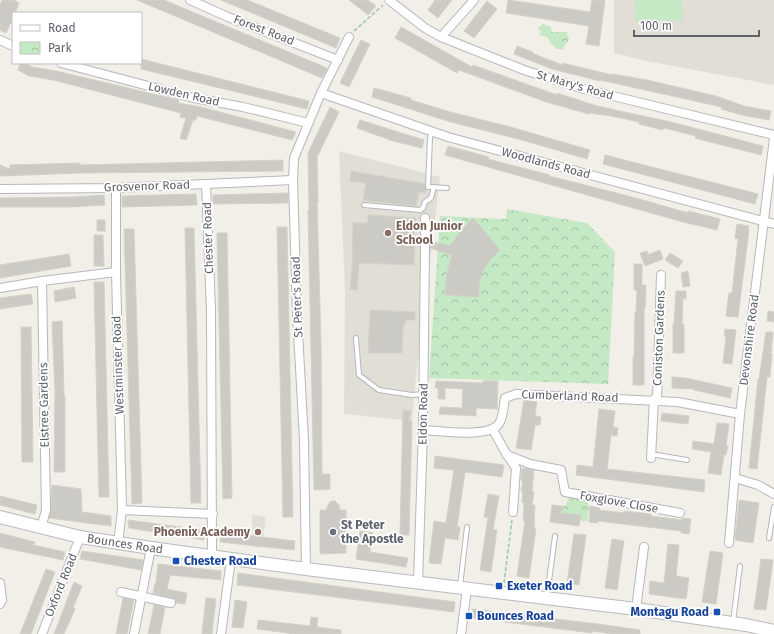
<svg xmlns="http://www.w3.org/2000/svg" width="774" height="634" font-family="'Fira Sans',sans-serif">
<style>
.education{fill:#e1ded6}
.park{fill:url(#park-crowns)}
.pitch{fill:#c5e8c5}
.building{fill:#cccac5;stroke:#d6d1c6}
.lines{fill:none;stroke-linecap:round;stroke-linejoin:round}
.lane-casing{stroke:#b5b8bc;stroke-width:6}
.street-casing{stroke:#b5b8bc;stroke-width:10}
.secondary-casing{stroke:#b6babf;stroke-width:14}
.path{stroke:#9cc7a9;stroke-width:1.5;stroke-dasharray:4 2;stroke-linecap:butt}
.lane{stroke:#fff;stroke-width:4}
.street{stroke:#fff;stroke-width:8}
.secondary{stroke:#fff;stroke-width:12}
.education-dot{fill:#8d6e63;stroke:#fff;stroke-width:1.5}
.worship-dot{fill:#6b7280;stroke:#fff;stroke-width:1.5}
.transit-dot{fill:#1a4fb4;stroke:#fff;stroke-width:1.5}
.labels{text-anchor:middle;stroke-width:3.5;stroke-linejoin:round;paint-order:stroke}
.street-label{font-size:12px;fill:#5f6368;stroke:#fff}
.education-label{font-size:12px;font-weight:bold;fill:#785e54;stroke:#fff;text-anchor:start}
.worship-label{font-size:12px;font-weight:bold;fill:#5b616d;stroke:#fff;text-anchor:start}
.transit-label{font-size:12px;font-weight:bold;fill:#164399;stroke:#fff;text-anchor:start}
</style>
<defs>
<pattern id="park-crowns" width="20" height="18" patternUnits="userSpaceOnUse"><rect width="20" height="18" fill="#c5e8c5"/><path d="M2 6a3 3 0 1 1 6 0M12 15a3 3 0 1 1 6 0" fill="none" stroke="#a3c0a4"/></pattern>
</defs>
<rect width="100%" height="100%" fill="#f1efe8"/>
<g class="education">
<path d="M614 0H774V85L641 60 614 53Z"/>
<path d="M339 151 440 177 416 377 412 421 344 414 345 289Z"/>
<path d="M252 515 266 517 262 548 253 547Z"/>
</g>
<g class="park">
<path d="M543 24 551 27 552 32H567V35L569 38C568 43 564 45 563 50L555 48V46L552 45 547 37 539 35 541 32 538 28Z"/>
<path d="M507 209 587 223 615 252 608 384 429 378 440 216 506 219Z"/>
<path d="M569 496 587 497 589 507 587 522 580 520 561 513 562 506 566 505Z"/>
</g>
<path class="pitch" d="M635 0H682L683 20 636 21Z"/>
<g class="building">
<path d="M2 0H15V1L19 3 15 13H13V23L11 22 6 33 0 30V5Z"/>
<path d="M137 0H164L327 68 322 78Z"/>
<path d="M221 0H247L340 38 336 48Z"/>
<path d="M349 0H368L376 6 368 15Z"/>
<path d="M435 0H452L438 18 428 10Z"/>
<path d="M508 0 590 12 592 0H605L599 46 586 44 589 26 506 13Z"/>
<path d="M487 1 497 9 474 38 464 31Z"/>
<path d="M401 27 472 67 473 65 557 95V93L597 106 671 122 763 146 761 155 695 138 696 136 664 128 663 130 639 124V122L611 116 589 113V114L546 102 459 70 457 73 395 38Z"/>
<path d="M361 40 370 44 349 87 340 83Z"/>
<path d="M517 46 533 52 532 53 562 65V63L613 75V74L647 80 716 96 744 106 771 111 769 120 746 116 721 109 722 107 600 80V81L552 69 514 54Z"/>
<path d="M141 59 309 101 307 109 141 69Z"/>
<path d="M20 63H25L32 67 56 71 179 100 178 103 201 107 296 132 292 140 197 116 196 120H193L186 140 180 138 186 118 180 117 181 113 53 80 29 76 18 70Z"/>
<path d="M374 88 411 98V100L454 113 507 126 590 150 587 159 522 140 451 122 372 97Z"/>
<path d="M330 107 339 112 317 157 318 202H317L321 342 322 474H330V489L314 490 308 210H309L308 153Z"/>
<path d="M360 120 424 140 422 148 393 141 357 128Z"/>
<path d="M448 146 489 157 488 159 550 175 549 176 636 198 688 213V211L720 219 717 230 683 222 445 155Z"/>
<path d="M605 155 758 194 755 204 603 164Z"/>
<path d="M283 160V171L82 173 0 176V165L10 169V165L80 163V165Z"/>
<path d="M351 171 425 184 426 193 419 192 416 206 363 200 366 183 350 181Z"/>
<path d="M288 193V203L213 204V195Z"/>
<path d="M196 194 197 205 122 207V196Z"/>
<path d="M104 195 105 205 70 207H0V198L74 197Z"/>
<path d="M368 215 416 218 414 237 420 238V245L415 243 414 265 359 263 357 290 350 289 352 271 353 223H368Z"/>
<path d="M473 218 500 250 490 260 482 272 479 287V297L445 295 447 272 452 255 430 248V241L450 246 460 232Z"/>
<rect x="97" y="220" width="8" height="11"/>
<path d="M737 224 749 226 748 229 749 230 738 317 726 316 729 293H732L738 239 735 238Z"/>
<path d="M277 227H287L293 517H283Z"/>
<path d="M185 228H194L201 503H191Z"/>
<path d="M124 229H134L142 503 132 504Z"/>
<path d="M217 233H227L232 498 223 499Z"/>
<path d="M94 235H103L104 266H94Z"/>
<path d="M660 250 663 259 645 266 640 253 647 251 648 255Z"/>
<path d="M670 253 683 261 678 268 665 260Z"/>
<path d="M69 254 71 266 0 278V265Z"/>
<path d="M634 264H642V285H646L645 309H644V385H633V357H634L635 312H636L637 290H634Z"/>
<path d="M688 271 690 286 683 287 681 273Z"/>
<path d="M94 282H104L109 497H99Z"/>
<path d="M74 287 76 298 55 302 54 291Z"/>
<path d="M676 291H686V299L683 298 682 324H684V353H673V324H674Z"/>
<path d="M31 294 33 304 0 309V298Z"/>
<path d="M370 310 415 312V320H406L403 328 402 353H368Z"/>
<path d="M768 311 774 312V322L767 321Z"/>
<path d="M62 321 64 396H65V472H54L55 392 52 322Z"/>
<path d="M21 327H31L33 462H22Z"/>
<path d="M725 329 736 330 732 364 723 363 726 336H724Z"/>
<path d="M766 332H773L771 354H772L770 377H767L757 469 749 468 758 379H759Z"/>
<path d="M672 377 685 378 732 388 730 398 694 390V389L672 388Z"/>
<path d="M436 381 483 383V381H498L497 409 476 408V416L439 414 440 407 462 408 463 389 445 388V399H438V388H435Z"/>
<path d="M524 400 537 402 535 416 541 417 540 425H535L531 450 516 448Z"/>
<path d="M599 409 615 411 613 427 618 428 617 436 611 435 607 469 705 480 704 492 576 475 577 465 593 467Z"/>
<path d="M403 410 411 411 409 421H412L409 535H400Z"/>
<path d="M662 413 689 416 688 424 661 421Z"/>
<path d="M717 423 729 424 726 446H728L726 455H724L721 475 708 473 711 452 692 449 693 441 714 444Z"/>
<path d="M435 456 504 465 502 477 465 472 457 527H460L458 540 445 538 441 564 429 563 434 521 446 523 454 470 434 468Z"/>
<path d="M522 468 534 470 532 491 534 492 532 505H535L534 528H536L529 578 517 576 525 521H523L524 503 522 502 523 491H521L523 481 521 480Z"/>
<path d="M52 485 81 489 82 512 111 516V526L49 518 51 510Z"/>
<path d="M488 494 499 496 493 530H497L491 572 480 570 488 518 484 517Z"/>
<path d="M0 496 37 505 35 514 0 505Z"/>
<path d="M739 500 759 503 753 543 735 540Z"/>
<path d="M331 501H335L339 505 340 510H346V553L320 554V510H326L328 505Z"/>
<path d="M552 505 562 506 561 513 581 515 579 526 550 522Z"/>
<path d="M590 506 600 508 599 510 624 513V511L651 514V516L682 520V518L691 519 689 534 681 533V531L598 521V523L589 522Z"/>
<path d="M128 520 204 530V540L129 528Z"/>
<path d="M360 531 373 533 370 552 408 558 406 567 356 559Z"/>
<path d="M221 532 295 541 294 550 220 542Z"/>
<path d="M0 533 35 542 33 545 65 552 63 560 0 547Z"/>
<path d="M574 534 586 535 579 585 567 583Z"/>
<path d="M612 539 624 541 617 590 605 588Z"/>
<path d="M668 544 679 545 676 576 689 578 686 599 649 594 650 581 664 583Z"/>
<path d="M82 551 143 560 141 570 80 559Z"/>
<path d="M710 551 723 553 716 604 702 602Z"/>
<path d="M761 559 773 560 766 610 754 609Z"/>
<path d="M158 564 221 571V580L170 575 167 589 187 593 185 604 176 603 175 599 173 598 153 593 155 583H156Z"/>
<path d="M46 569 55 572 31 634H20Z"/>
<path d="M238 573 455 602 454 612 237 585Z"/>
<path d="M74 582 82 586 73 608 75 609 64 634H54Z"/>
<path d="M123 598 134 600 127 634H116Z"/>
<path d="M206 598 216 599 212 634H202Z"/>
<path d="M235 600 247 602 243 628 232 627Z"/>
<path d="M154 605 165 607 160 634H148Z"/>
<path d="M473 609 598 624 640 630V634H611L592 631V633L472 618Z"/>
<path d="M311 617 318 618 317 627 341 630V634H295L257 629 258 620 310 626Z"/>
</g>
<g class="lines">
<g class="lane-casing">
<g id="lane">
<path d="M432 131 430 138 428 187 447 188"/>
<path d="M364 205 420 210 423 208 425 202 431 198 434 187"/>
<path d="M356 338 359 375 379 390 412 395 423 394"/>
<path d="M651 454 687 460"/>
<path d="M769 538 774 507"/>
<path d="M460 586 467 527"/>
<path d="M547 596 555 536"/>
<path d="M733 622 740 566"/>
</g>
</g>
<g class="street-casing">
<g id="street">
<path d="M190 0 228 17 338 60"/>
<path d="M389 0 425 28 441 37 524 70 584 89 774 135"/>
<path d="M441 37 474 0"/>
<path d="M0 40 13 46"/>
<path d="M61 63 194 98 243 107 308 123"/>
<path d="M321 93 448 137 774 224"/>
<path d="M206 184 211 310 212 556"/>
<path d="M116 188V272L122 510 118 543"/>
<path d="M0 189 116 188 293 180"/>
<path d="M425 240V218"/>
<path d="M0 288 42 281 116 272"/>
<path d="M657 400 661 275"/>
<path d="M423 430C440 431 492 439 500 422 503 416 504 405 505 398L516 394 678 402 740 414"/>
<path d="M493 430 507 455 516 468 513 512"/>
<path d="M507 455 530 464 561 470 565 492 680 513"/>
<path d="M651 458 654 399"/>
<path d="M735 478 758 485 774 494"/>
<path d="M122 510 213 514"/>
<path d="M41 528 46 510 42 281"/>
<path d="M729 543 740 414 774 138"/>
<path d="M306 569 304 440 297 314 293 180 294 158 321 93 349 37"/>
<path d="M418 582 423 430 425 246"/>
<path d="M0 583 2 600 0 604"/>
<path d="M121 592 171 603"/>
<path d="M636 609 644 547"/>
<path d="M42 634 80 537"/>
<path d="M134 634 151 548"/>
<path d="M221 634 231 559"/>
<path d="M461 634 467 589"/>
</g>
</g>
<g class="secondary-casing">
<g id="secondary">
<path id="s1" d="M0 517 80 537 151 548 306 569 636 609 746 625 774 631"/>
</g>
</g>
<g class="path">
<path d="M354 31 383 5"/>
<path d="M504 583 512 520"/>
</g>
<use href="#lane" class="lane"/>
<use href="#street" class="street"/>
<use href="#secondary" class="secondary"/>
</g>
<g class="education-dot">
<circle cx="388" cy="233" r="4"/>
<circle cx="258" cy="532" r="4"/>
</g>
<circle class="worship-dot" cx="333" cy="532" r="4"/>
<g class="transit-dot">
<rect x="172" y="557" width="8" height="8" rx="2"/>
<rect x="495" y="582" width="8" height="8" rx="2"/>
<rect x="713" y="608" width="8" height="8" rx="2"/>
<rect x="465" y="612" width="8" height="8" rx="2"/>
</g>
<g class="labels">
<g class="street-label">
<text transform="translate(264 30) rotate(21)" y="4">Forest Road</text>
<text transform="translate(575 85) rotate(16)" y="4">St Mary's Road</text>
<text transform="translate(184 94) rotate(13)" y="4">Lowden Road</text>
<text transform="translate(546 163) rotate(15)" y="4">Woodlands Road</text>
<text transform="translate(147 186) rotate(-2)" y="4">Grosvenor Road</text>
<text transform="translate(208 238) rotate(-92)" y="4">Chester Road</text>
<text transform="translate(297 297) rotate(-92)" y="4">St Peter's Road</text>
<text transform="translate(659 338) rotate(-88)" y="4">Coniston Gardens</text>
<text transform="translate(749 340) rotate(-83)" y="4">Devonshire Road</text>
<text transform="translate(118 365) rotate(-92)" y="4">Westminster Road</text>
<text transform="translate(570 396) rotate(2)" y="4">Cumberland Road</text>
<text transform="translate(44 405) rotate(-91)" y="4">Elstree Gardens</text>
<text transform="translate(423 414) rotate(-89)" y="4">Eldon Road</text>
<text transform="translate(619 502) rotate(10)" y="4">Foxglove Close</text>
<text dy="4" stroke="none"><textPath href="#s1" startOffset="128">Bounces Road</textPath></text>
<text transform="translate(61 585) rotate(-68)" y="4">Oxford Road</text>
</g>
<g class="education-label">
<text x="396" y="230">Eldon Junior<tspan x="396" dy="14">School</tspan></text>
<text x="250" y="536" text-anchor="end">Phoenix Academy</text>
</g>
<g class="worship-label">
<text x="341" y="529">St Peter<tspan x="341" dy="14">the Apostle</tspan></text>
</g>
<g class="transit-label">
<text x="184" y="565">Chester Road</text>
<text x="507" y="590">Exeter Road</text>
<text x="709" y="616" text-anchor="end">Montagu Road</text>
<text x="477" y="620">Bounces Road</text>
</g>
</g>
<rect x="12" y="12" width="130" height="52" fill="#ffffff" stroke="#bfc1c3"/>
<rect x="20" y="25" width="20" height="6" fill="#ffffff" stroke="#bfc1c3"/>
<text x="48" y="32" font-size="12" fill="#5f6368">Road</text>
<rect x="20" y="42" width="20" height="12" fill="url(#park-crowns)" stroke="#bfc1c3"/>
<text x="48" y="52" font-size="12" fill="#5f6368">Park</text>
<path d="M634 30v6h125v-6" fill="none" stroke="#5f6368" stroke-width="2"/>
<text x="640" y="30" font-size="12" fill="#5f6368" stroke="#ffffff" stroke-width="3" paint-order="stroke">100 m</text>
</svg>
